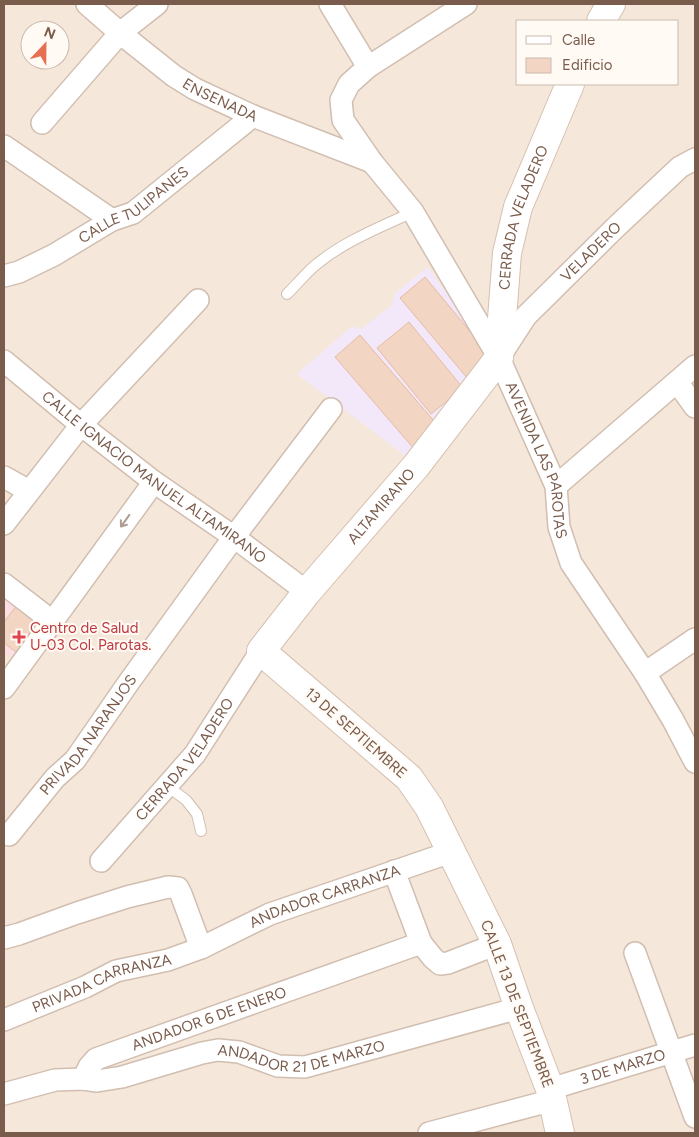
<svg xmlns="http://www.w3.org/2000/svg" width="699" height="1137" font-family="Figtree,sans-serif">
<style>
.residential{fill:#f5e8da;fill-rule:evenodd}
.education{fill:#f3e8fa}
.medical{fill:#fbdfe3}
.building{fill:#f3d5c3;stroke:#e6bba3}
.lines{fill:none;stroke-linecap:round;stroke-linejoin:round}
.lane-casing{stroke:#d1beb0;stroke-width:12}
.street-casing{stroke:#d1beb0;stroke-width:24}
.secondary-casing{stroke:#d6c0b0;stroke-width:30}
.lane{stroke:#fff;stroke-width:10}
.street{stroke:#fff;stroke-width:21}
.secondary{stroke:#fff;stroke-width:28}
.oneway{stroke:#af9d94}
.health-dot{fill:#e0444e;stroke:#fffaf3;stroke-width:2}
.labels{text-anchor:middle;stroke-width:4;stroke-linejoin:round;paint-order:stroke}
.street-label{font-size:15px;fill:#7a5c4d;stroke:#fffaf3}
.health-label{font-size:15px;fill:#be3a42;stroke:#fffaf3;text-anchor:start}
</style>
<rect width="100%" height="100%" fill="#fdf6ec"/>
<path class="residential" d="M4 4H695V1133H4ZM518 21H678V84H518ZM30 30H60V60H30Z"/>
<path class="education" d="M428 267 447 294 496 357 412 461 297 374 352 326 361 329 391 306 395 293Z"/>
<path class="medical" d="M9 595 46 622 16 662 4 653V602Z"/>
<g class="building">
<path d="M425 277 492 358 468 379 400 298Z"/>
<path d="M409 322 463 388 431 414 377 348Z"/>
<path d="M360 335 440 428 415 450 335 357Z"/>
<path d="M17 605 39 623 16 652 4 643V622Z"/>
</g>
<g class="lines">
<g class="lane-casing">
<g id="lane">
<path d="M287 294C295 286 303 277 311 269 340 243 378 228 413 212"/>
<path d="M167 786 186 800 197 814 201 831"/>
</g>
</g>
<g class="street-casing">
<g id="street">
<path id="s1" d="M87 4 120 33 174 76 195 89 253 116 372 162"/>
<path d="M330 4 368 67"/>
<path id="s2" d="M466 4 368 67 349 84 341 100 343 120 372 162 413 212 499 358 556 486 559 527 571 563 645 673 673 720 695 762"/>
<path d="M42 123 120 33 157 4"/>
<path d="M4 146 112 220"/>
<path id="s3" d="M4 276 19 272 54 255 112 220 133 213 253 116"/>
<path id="s4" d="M500 356 526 316 616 227 680 167 695 159"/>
<path id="s5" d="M4 361 81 425 154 482 234 537 307 592"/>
<path d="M677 382 695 407"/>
<path d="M4 477 29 491"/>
<path d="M556 486 695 366"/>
<path d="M4 524 81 425 198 300"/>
<path d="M4 584 52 621"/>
<path d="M645 673 695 639"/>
<path d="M4 688 154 482"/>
<path id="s6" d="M9 835 55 778 75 760 129 682 234 537 331 409"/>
<path id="s7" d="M101 861 195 754 261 651"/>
<path d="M394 871 421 943 433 958 440 964 448 963 497 944"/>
<path d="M4 938 19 934 77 913 127 897 168 887 178 888 181 894 201 948"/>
<path d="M635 953 695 1117"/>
<path id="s8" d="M4 1020 85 987 116 971 168 960 201 948 270 914 451 852"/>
<path id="s9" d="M83 1079 89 1067 96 1059 421 943"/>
<path id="s10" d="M550 1089 695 1045"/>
<path id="s11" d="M4 1094 55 1080 83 1079 97 1081 122 1077 202 1053 218 1050 239 1052 278 1066 305 1067 519 1008"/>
<path d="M429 1133 553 1100"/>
</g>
</g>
<g class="secondary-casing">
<g id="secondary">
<path d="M601 21 611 4"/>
<path id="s12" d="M560 1133 550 1089 519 1008 497 944 429 807 409 778 261 651 307 592 416 466 499 358 507 253 518 207 570 84"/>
</g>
</g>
<use href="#lane" class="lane"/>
<use href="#street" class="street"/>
<use href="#secondary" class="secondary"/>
</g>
<defs><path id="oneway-shaft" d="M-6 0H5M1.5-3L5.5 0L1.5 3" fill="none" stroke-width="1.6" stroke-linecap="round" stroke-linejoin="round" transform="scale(1.25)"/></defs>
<use class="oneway" href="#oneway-shaft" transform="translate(125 521) rotate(126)"/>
<path class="health-dot" d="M16.5 629.5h5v5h5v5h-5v5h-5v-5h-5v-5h5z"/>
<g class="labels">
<g class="street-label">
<text dy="5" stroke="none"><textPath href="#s1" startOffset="165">ENSENADA</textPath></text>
<text dy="5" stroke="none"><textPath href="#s3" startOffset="149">CALLE TULIPANES</textPath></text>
<text dy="5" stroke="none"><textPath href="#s12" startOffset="1104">CERRADA VELADERO</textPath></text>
<text dy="5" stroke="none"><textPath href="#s4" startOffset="139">VELADERO</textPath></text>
<text dy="5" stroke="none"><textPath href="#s2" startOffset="575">AVENIDA LAS PAROTAS</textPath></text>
<text dy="5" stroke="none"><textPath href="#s5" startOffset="190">CALLE IGNACIO MANUEL ALTAMIRANO</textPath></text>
<text dy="5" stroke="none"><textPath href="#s12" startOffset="771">ALTAMIRANO</textPath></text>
<text transform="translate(356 733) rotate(41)" y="5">13 DE SEPTIEMBRE</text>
<text dy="5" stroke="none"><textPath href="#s6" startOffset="128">PRIVADA NARANJOS</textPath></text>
<text dy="5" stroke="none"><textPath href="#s7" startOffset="132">CERRADA VELADERO</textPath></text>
<text dy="5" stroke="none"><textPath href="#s8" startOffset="345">ANDADOR CARRANZA</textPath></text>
<text dy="5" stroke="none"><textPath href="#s8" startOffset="105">PRIVADA CARRANZA</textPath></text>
<text transform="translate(517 1004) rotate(69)" y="5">CALLE 13 DE SEPTIEMBRE</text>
<text dy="5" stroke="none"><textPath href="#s9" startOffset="144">ANDADOR 6 DE ENERO</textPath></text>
<text dy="5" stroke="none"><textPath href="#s11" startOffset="306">ANDADOR 21 DE MARZO</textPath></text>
<text dy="5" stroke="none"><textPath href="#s10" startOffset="76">3 DE MARZO</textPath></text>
</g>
<g class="health-label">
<text x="30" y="633">Centro de Salud<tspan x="30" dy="17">U-03 Col. Parotas.</tspan></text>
</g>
</g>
<rect width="699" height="1137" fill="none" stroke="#7a5c4d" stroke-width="10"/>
<rect x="516" y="20" width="162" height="65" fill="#fffaf3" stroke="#cabbb1"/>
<rect x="526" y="36" width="25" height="8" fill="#ffffff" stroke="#cabbb1"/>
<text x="562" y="45" font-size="15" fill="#7a5c4d">Calle</text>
<rect x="526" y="58" width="25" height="15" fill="#f3d5c3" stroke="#cabbb1"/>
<text x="562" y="70" font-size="15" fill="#7a5c4d">Edificio</text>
<g transform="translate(45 45) rotate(22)"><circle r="24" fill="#fffaf3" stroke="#cabbb1"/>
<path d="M0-4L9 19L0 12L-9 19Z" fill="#e76f51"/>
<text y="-8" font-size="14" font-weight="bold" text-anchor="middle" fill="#7a5c4d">N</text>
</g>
</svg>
